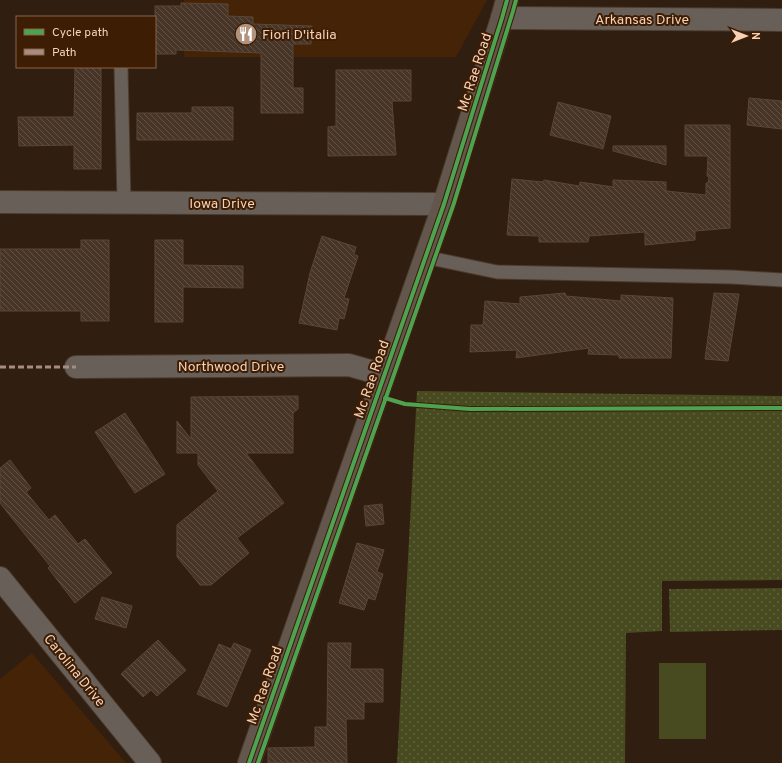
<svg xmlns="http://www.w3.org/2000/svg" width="782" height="763" font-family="Overpass,sans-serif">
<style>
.built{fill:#452306}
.park{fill:url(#park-dots)}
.pitch{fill:#484b20}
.building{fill:url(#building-back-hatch);stroke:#5b4634}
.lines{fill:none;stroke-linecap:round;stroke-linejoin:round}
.lane-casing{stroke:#4d3b2d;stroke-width:15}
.street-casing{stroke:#4d3b2d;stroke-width:24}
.secondary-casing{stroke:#4d3b2d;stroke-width:24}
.lane{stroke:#685f58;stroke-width:13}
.street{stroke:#685f58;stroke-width:22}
.secondary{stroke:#63564c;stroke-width:22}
.quiet{stroke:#a88b81;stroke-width:3;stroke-dasharray:6 3;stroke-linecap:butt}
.cycleway-casing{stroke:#3d1d03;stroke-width:6}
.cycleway{stroke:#4ca352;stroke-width:4}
.labels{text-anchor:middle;stroke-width:4;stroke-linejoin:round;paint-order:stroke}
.street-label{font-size:14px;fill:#f5d1b8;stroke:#3d1d03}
.poi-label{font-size:14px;fill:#f5d1b8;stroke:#3d1d03;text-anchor:start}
</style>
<defs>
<pattern id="park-dots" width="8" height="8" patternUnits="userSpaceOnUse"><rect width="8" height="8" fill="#484b20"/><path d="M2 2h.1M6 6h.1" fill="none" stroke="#63643e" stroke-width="1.8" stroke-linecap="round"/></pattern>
<pattern id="building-back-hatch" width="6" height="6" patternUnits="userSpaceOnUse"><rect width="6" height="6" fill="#473527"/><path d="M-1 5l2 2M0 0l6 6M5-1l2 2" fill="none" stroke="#625144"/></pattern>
</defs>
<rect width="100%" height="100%" fill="#301e10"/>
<g class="built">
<path d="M184 0H487L456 57H184Z"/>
<path d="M32 653 126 763H0V679Z"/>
</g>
<g class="park">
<path d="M417 391 782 396V580L662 581V631L626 633 625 763H397Z"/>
<path d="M782 588V630L670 632 669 589Z"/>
</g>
<rect class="pitch" x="659" y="663" width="47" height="76"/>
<g class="building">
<path d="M181 3 228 4V16L253 17V24L312 26 311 44H293V88H303V113H261V53L176 50V54H155V6H181Z"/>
<path d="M75 67H101V169H74V145L19 146 18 117H74Z"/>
<path d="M336 70H411V101H392L396 155 328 156V127L336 126Z"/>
<path d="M749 98 782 101V129L747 125Z"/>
<path d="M558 102 611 116 603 149 550 135Z"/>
<path d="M192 107H233V140H137V113H192Z"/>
<path d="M685 125H730V228L695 231V240L645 245V232L589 236 588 242H539V236L507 235 512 179 543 182 544 180 579 186 580 182 613 187V180L666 182V191L706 195V183H708L709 177 707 176 708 156H685Z"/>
<path d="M613 146H666V165L613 151Z"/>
<path d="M322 236 356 247 354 254 358 256 344 298 349 299 344 319 339 318 337 330 299 323 310 273Z"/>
<path d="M81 240H109V321H81V311H0V249H81Z"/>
<path d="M155 240H183V265L243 266V288L183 287V322H155Z"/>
<path d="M565 293 566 296 621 301V295L673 298 671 358H619V355L588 354 589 348 516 358 517 350 470 352 471 325H483L485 301 520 304V297Z"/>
<path d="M714 293 739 294 728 361 705 359Z"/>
<path d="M298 396V409L293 413V453H246L284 503 237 538 249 553 211 585H200L177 557V525L218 491 198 465V453H177V421L191 439V397Z"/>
<path d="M125 413 165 474 135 493 95 432Z"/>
<path d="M10 460 31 488 26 492 49 520 55 515 78 544 85 539 112 573 75 603 48 568 50 566 0 503V468Z"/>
<path d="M382 504 384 524 366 526 364 506Z"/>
<path d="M357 543 384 550 377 572 383 574 375 600 368 598 364 610 339 603Z"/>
<path d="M102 597 132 606 126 628 95 619Z"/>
<path d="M158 640 186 670 157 696 151 690 143 697 121 674Z"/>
<path d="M234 643 251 650 227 707 197 694 219 644 231 649Z"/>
<path d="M328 643H351L350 669H383V702H364V719H346L347 763H268V748L315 747V727H327Z"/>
</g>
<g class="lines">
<g class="lane-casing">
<g id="lane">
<path d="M121 67 124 203"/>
<path d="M425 257 497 272 732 277 782 280"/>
</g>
</g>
<g class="street-casing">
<g id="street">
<path d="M502 18 782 20"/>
<path d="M0 202 444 204"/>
<path d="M76 367 349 365 384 375"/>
<path d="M0 578 150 763"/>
</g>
</g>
<g class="secondary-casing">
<path id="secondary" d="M249 763 444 204 502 18 507 0"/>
</g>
<use href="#lane" class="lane"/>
<use href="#street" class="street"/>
<use href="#secondary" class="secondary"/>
<path class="quiet" d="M0 367H76"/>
<g class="cycleway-casing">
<g id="cycleway">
<path d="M385 398 405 404 470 409 782 408"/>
<path d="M249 763 444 204 502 18 507 0"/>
<path d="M258 763 454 203 513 11 516 0"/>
</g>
</g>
<use href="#cycleway" class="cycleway"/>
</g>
<defs>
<g id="restaurant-disc" transform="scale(1.15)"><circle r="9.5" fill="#b0927d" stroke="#3d1d03"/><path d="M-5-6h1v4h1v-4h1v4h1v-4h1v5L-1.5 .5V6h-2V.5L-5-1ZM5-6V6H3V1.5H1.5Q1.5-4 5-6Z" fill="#fff"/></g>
</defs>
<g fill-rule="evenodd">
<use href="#restaurant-disc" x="246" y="34"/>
</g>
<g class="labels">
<g class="street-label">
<text x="642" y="24">Arkansas Drive</text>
<text transform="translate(474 72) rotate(-72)" y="5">Mc Rae Road</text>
<text x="222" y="208">Iowa Drive</text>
<text x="231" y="371">Northwood Drive</text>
<text transform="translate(371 379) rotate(-71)" y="5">Mc Rae Road</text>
<text transform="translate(75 670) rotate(51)" y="5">Carolina Drive</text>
<text transform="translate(264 685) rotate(-71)" y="5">Mc Rae Road</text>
</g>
<g class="poi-label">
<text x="262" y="39">Fiori D'italia</text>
</g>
</g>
<rect x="16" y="16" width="140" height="52" fill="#3d1d03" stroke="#87654b"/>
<rect x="24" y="29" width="20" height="6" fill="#4ca352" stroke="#87654b"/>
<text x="52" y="36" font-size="12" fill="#f5d1b8">Cycle path</text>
<rect x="24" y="49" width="20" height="6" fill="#a88b81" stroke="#87654b"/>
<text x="52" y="56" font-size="12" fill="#f5d1b8">Path</text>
<g transform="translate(746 36) rotate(90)" stroke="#3d1d03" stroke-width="3" paint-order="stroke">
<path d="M0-3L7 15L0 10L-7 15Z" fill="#f5d1b8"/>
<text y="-6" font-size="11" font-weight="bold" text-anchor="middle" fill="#f5d1b8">N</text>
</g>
</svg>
